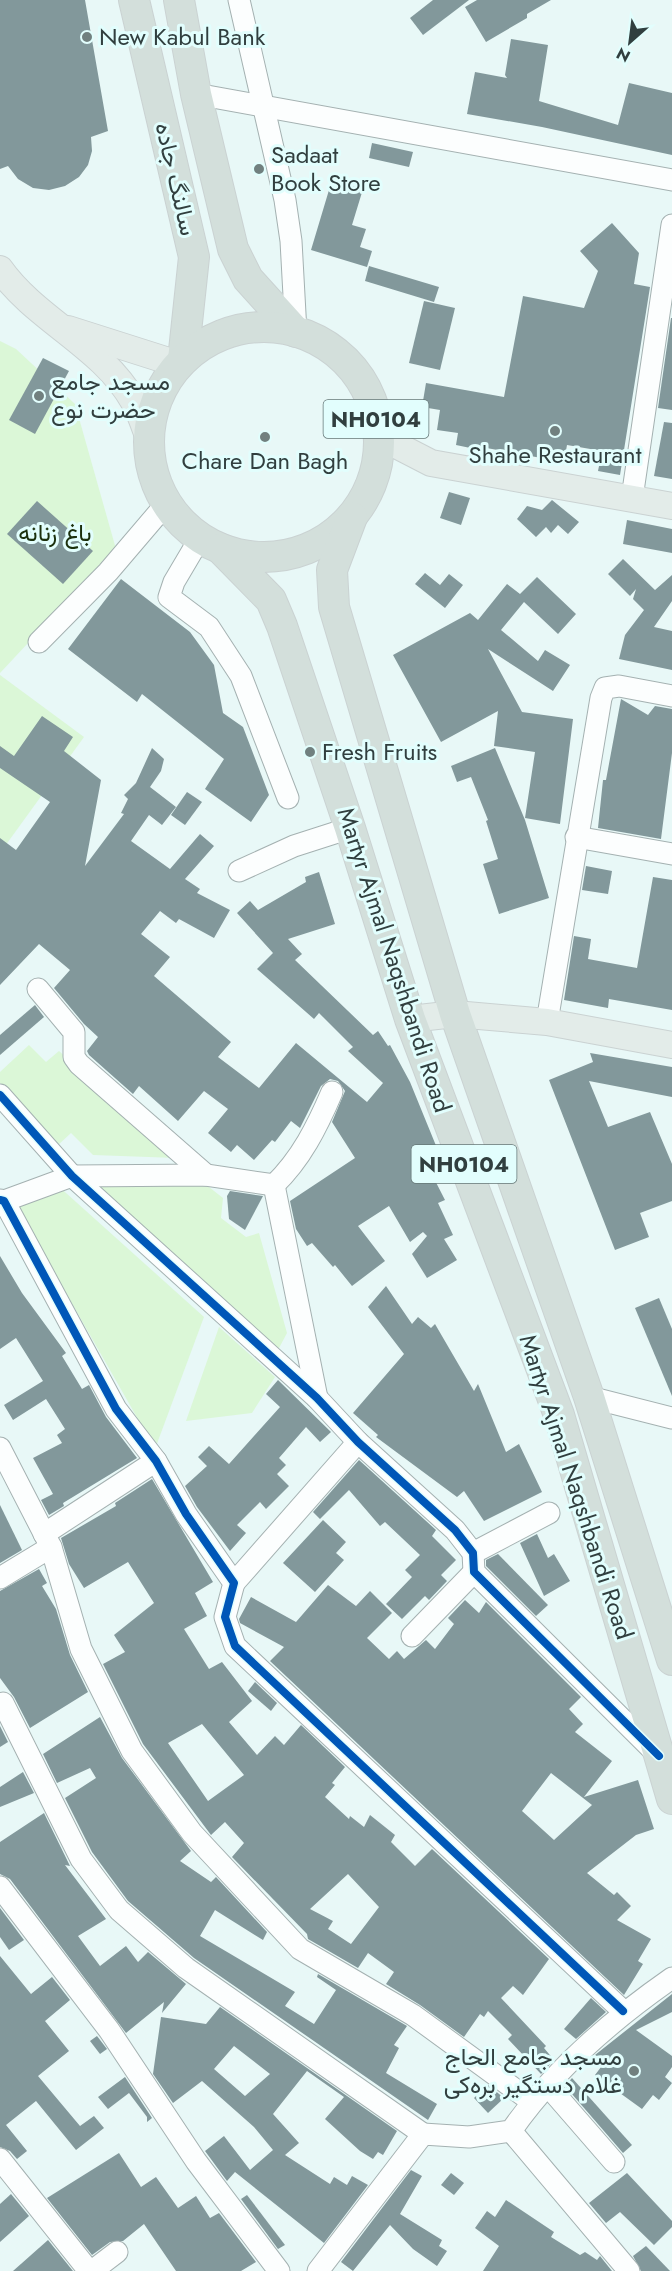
<svg xmlns="http://www.w3.org/2000/svg" width="672" height="2271" font-family="Jost,Vazirmatn,sans-serif">
<style>
.green{fill:#dbf7d7}
.building{fill:#82989b;fill-rule:evenodd}
.lines{fill:none;stroke-linecap:round;stroke-linejoin:round}
.minor-casing{stroke:#a4b1b1;stroke-width:23}
.major-casing{stroke:#cad2d2;stroke-width:28}
.highway-casing{stroke:#cad2d2;stroke-width:32}
.minor{stroke:#fcfefe;stroke-width:21}
.major{stroke:#e3ece9;stroke-width:26}
.highway{stroke:#d3dfdb;stroke-width:30}
.cycleway-casing{stroke:#e2fefd;stroke-width:11}
.cycleway{stroke:#0057b8;stroke-width:8}
.poi-dot{fill:#71807f;stroke:#e2fefd;stroke-width:2}
.labels{text-anchor:middle;stroke-width:6;stroke-linejoin:round;paint-order:stroke}
.shield{fill:#e2fefd;stroke:#667878;stroke-width:1.5}
.shield-label{font-size:22px;font-weight:bold;fill:#313f3f}
.poi-label{font-size:24px;fill:#313f3f;stroke:#e2fefd;text-anchor:start}
.street-label{font-size:24px;fill:#313f3f;stroke:#e2fefd}
.park-label{font-size:24px;fill:#1b300d;stroke:#e2fefd}
</style>
<rect width="100%" height="100%" fill="#e8f8f7"/>
<g class="green">
<path d="M0 341 16 349 75 404 116 549 0 673Z"/>
<path d="M0 675 84 737 0 853Z"/>
<path d="M29 1045 46 1062 59 1051 176 1158 93 1155 71 1133 58 1145 0 1083V1072Z"/>
<path d="M87 1176 200 1180 223 1198 221 1218 246 1237 259 1233 287 1333 278 1350Z"/>
<path d="M56 1184 204 1317 155 1449 13 1200Z"/>
<path d="M219 1327 275 1377 252 1413 186 1421Z"/>
</g>
<g class="building">
<path d="M0 0H85L108 131 91 137 92 151 88 165 79 177 65 186 49 190 33 188 18 179 8 166 0 169Z"/>
<path d="M433 0H469L423 35 410 18Z"/>
<path d="M477 0H551L527 14V18L486 42 465 7Z"/>
<path d="M511 39 548 45 539 101 618 125 629 83 672 93V155L542 127 467 114 475 72 507 78 505 75Z"/>
<path d="M372 143 413 152 409 167 369 158Z"/>
<path d="M332 180 363 189 352 225 366 229 360 247 372 251 367 267 311 250Z"/>
<path d="M612 223 639 253 634 284 650 287 620 475 598 471 602 451 567 445 564 462 481 447 480 450 456 445 458 433 437 430 440 410 422 407 426 383 504 397 523 296 584 308 598 271 580 251Z"/>
<path d="M369 266 439 287 434 302 365 281Z"/>
<path d="M424 301 455 308 440 370 409 363Z"/>
<path d="M671 318H672V410L658 408Z"/>
<path d="M43 358 69 371 35 434 9 420Z"/>
<path d="M664 422 672 423V479L654 476Z"/>
<path d="M449 492 470 498 461 525 440 518Z"/>
<path d="M552 500 579 522 568 534 558 525 551 533 546 527 536 537 517 519 527 506 542 510Z"/>
<path d="M37 501 93 551 63 584 7 534Z"/>
<path d="M627 520 672 529V553L623 544Z"/>
<path d="M623 559 655 590 672 575V601L654 627 672 631V670L619 659 625 635 644 610 633 599 636 589 630 596 608 574Z"/>
<path d="M425 573 440 585 449 574 463 585 445 608 415 584Z"/>
<path d="M537 577 576 614 558 634 524 602 501 630 538 661 545 650 570 665 553 691 488 649 522 712 573 719 560 824 525 818 535 752 494 746 498 711 441 742 393 655 470 613 478 620 507 584 520 594Z"/>
<path d="M121 579 190 632 214 665 223 713 243 727 269 795 251 822 205 789 224 759 142 694 137 702 68 649Z"/>
<path d="M621 699 648 715 655 706 672 709V753L661 839 598 828 603 780H606Z"/>
<path d="M42 716 73 737 64 751 101 780 85 866 124 814 121 813 128 799 124 795 136 783 152 748 164 759 161 771 150 787 176 807 162 825 149 815 131 841 170 869 200 834 214 846 185 879 200 889 197 893 230 910 214 938 179 919 176 923 160 911 141 934 170 957 154 976 231 1042 218 1057 259 1088 296 1043 367 1102 383 1083 348 1051 353 1047 319 1013 314 1019 257 969 273 953 237 913 250 901 258 910 306 882 305 877 319 872 335 924 288 939 302 954 295 960 373 1035 378 1031 388 1046 390 1045 410 1082 439 1153 424 1159 445 1200 438 1203 453 1235 444 1239 457 1260 427 1278 412 1254 427 1236 423 1232 410 1242 389 1206 358 1226 385 1261 352 1286 335 1265 333 1267 312 1243 307 1246 296 1229 290 1201 355 1158 332 1122 345 1091 338 1081 330 1079 321 1086 300 1128 291 1121 275 1142 272 1140 254 1160 237 1145 231 1152 208 1133 228 1109 204 1091 178 1121 139 1086 133 1094 89 1055 87 1051 98 1037 84 1024 54 988 70 970 39 944 0 985V838L16 850 50 802 0 768V746L14 756Z"/>
<path d="M495 748 525 820 549 898 499 914 483 864 498 859 486 821 488 820 471 777 457 782 451 766Z"/>
<path d="M187 792 202 802 185 825 171 815Z"/>
<path d="M586 866 612 871 608 894 582 890Z"/>
<path d="M653 877 672 880V1010L609 999 608 1008 564 1000 574 936 591 939 588 959 637 968Z"/>
<path d="M35 1005 44 1017 0 1055V1035Z"/>
<path d="M590 1053 672 1067V1097L589 1081 608 1127 650 1112 672 1164V1201L640 1213 649 1237 615 1250 549 1080 593 1062Z"/>
<path d="M230 1191 263 1196 245 1230 229 1219 227 1196Z"/>
<path d="M0 1256 22 1293 66 1353 62 1356 82 1389 89 1385 106 1417 137 1458 63 1503 64 1506 49 1515 41 1500 53 1494 33 1458 62 1443 57 1435 65 1429 46 1399 13 1420 4 1405 43 1381 16 1338 0 1349Z"/>
<path d="M386 1286 412 1324 418 1317 431 1328 435 1324 474 1391 478 1384 506 1452 519 1444 542 1492 484 1521 464 1491 457 1497 376 1437 378 1435 353 1413 404 1354 368 1307Z"/>
<path d="M659 1298 672 1329V1396L635 1308Z"/>
<path d="M278 1380 331 1432 320 1442 306 1427 279 1458 286 1465 277 1474 289 1486 266 1509 260 1502 237 1525 246 1533 230 1551 197 1507 185 1486 207 1466 198 1457 209 1446 229 1464 280 1407 266 1394Z"/>
<path d="M359 1460 436 1530 432 1536 456 1560 441 1575 447 1581 429 1600 425 1596 402 1619 386 1604 412 1577 405 1570 420 1555 385 1522 380 1526 349 1490 320 1519 313 1512Z"/>
<path d="M152 1479 213 1582 195 1593 207 1616 184 1629 209 1669 222 1662 252 1701 229 1722 257 1755 275 1736 284 1745 301 1725 345 1767 332 1783 335 1785 325 1797 349 1819 350 1816 364 1827 370 1815 395 1835 391 1842 415 1866 432 1849 549 1959 523 1995 513 1986 501 1998 546 2046 544 2048 554 2060 541 2074 508 2039 512 2035 488 2011 484 2017 480 2014 464 2037 420 2005 386 1984 394 1972 368 1953 358 1968 308 1939 307 1934 232 1857 244 1843 225 1822 211 1835 143 1744 103 1664 125 1652 114 1635 154 1603 128 1562 84 1588 69 1564 61 1538 116 1506 115 1503ZM202 1724 244 1775 208 1801 168 1743ZM348 1874 379 1907 351 1944 328 1929 333 1921 310 1909Z"/>
<path d="M0 1505 22 1550 0 1563Z"/>
<path d="M323 1520 346 1542 336 1553 344 1560 315 1592 283 1563Z"/>
<path d="M537 1534 548 1558 554 1554 570 1581 544 1596 520 1543Z"/>
<path d="M498 1554 548 1605 536 1616 486 1566V1560Z"/>
<path d="M39 1569 47 1583 42 1586 56 1609 70 1655 88 1692 30 1728 14 1697 0 1678V1591Z"/>
<path d="M328 1585 356 1606 370 1591 392 1613 367 1638 389 1659 397 1651 404 1659 426 1640 435 1649 454 1624 448 1618 465 1600 479 1613 486 1602 581 1697 569 1709 583 1724 575 1732 612 1761 584 1797 638 1780 654 1829 636 1835 587 1873 614 1895 617 1892 631 1906 617 1920 651 1939 638 1961 643 1964 624 1995 270 1661 284 1647 240 1623 239 1619 251 1597 296 1622ZM551 1773 592 1805 554 1840 522 1811Z"/>
<path d="M255 1682 277 1703 271 1711 248 1691Z"/>
<path d="M100 1717 122 1758 191 1851 180 1861 211 1882 216 1877 267 1932 263 1940 215 1910 200 1936 295 1992 285 2006 314 2024 336 1990 317 1977 318 1974 407 2026 394 2045 399 2048 386 2073 437 2104 428 2120 194 1958 128 1901 92 1852 65 1798 96 1778 90 1768 57 1783 43 1754Z"/>
<path d="M0 1726 8 1742 0 1747Z"/>
<path d="M23 1772 34 1793 0 1807V1787Z"/>
<path d="M44 1813 70 1866 65 1865 106 1919 78 1936 100 1966 126 1946 138 1962 148 1952 186 1984 162 2013 164 2002 126 2033 10 1879 0 1874V1842Z"/>
<path d="M0 1908 24 1940 9 1950 0 1937Z"/>
<path d="M0 1956 31 1994 52 1977 70 2000 45 2021 69 2051 38 2076 80 2126 94 2116 104 2128 76 2150 36 2101 6 2125 27 2151 17 2159 10 2151 0 2147Z"/>
<path d="M672 1994V2012L636 2030 672 2056V2067L665 2077 672 2083 659 2100 653 2095 642 2109 595 2075 604 2063 595 2055Z"/>
<path d="M591 1998 606 2012 576 2039 564 2029Z"/>
<path d="M220 2007 397 2131 383 2155 378 2152 373 2159 360 2151 325 2119 344 2097 307 2071 273 2114 299 2143 285 2155 330 2184 334 2177 347 2185 352 2176 368 2185 324 2243 235 2172 227 2181 205 2151 224 2136 250 2170 273 2150 254 2127 202 2081 173 2103 153 2074 161 2017 206 2024ZM234 2046 270 2074 245 2096 214 2069Z"/>
<path d="M97 2036 107 2049 100 2054 90 2041Z"/>
<path d="M125 2077 152 2118 147 2122V2117L129 2093 108 2109 98 2097Z"/>
<path d="M572 2078 632 2145 623 2153 565 2086Z"/>
<path d="M488 2085 504 2098 488 2113 474 2098Z"/>
<path d="M119 2153 141 2187 156 2177 178 2208 196 2196 210 2218 219 2213 256 2262 241 2271H176L144 2224 123 2241 110 2242 92 2255 47 2198Z"/>
<path d="M411 2170 422 2176 400 2214 442 2240 439 2246 447 2251 437 2266 413 2249 390 2225 353 2271 341 2262Z"/>
<path d="M451 2173 464 2183 454 2195 441 2185Z"/>
<path d="M627 2173 672 2221V2227L654 2245 620 2212 606 2223 589 2203Z"/>
<path d="M11 2194 29 2216 0 2242V2204Z"/>
<path d="M247 2195 285 2245 278 2249 241 2199Z"/>
<path d="M506 2200 554 2232 551 2237 580 2255 585 2252 597 2260 600 2256 612 2271H483L499 2246 475 2228 487 2211 495 2217Z"/>
<path d="M48 2240 73 2271H13Z"/>
<path d="M646 2246 670 2271H641L633 2256Z"/>
</g>
<g class="lines">
<g class="minor-casing">
<g id="minor">
<path d="M239 0 285 200 291 241 296 332"/>
<path d="M196 94 672 180"/>
<path d="M632 498 672 225"/>
<path d="M200 538 174 582 169 597 209 627 241 676 288 798"/>
<path d="M39 642 108 572 166 504"/>
<path d="M576 837 672 854"/>
<path d="M239 871 294 846 350 828"/>
<path d="M38 989 74 1032V1057L79 1064 206 1175"/>
<path d="M547 1022 601 698 605 688 619 686 672 696"/>
<path d="M0 1095 72 1176 317 1398 358 1442 455 1530 473 1553 474 1572 656 1753"/>
<path d="M274 1185 317 1398"/>
<path d="M274 1185C301 1159 317 1127 332 1092"/>
<path d="M0 1200 4 1201 116 1409 156 1461 186 1514 234 1583 225 1617 235 1646 623 2011"/>
<path d="M4 1201 72 1176 206 1175 274 1185"/>
<path d="M589 1397 672 1418"/>
<path d="M0 1448 51 1547 81 1649 132 1751 192 1833 300 1949 413 2015 531 2101"/>
<path d="M44 1534 156 1461"/>
<path d="M473 1553 549 1513"/>
<path d="M0 1578 51 1547"/>
<path d="M234 1583 358 1442"/>
<path d="M412 1636 474 1572"/>
<path d="M0 1704 3 1703 81 1859 119 1910 186 1968 423 2134"/>
<path d="M0 1887 109 2030 196 2161 279 2271"/>
<path d="M548 2086 614 2162"/>
<path d="M511 2131 629 2271"/>
<path d="M0 2159 89 2271"/>
<path d="M92 2271 117 2252"/>
<path d="M318 2271 423 2134 469 2137 511 2131C552 2072 613 2019 672 1978"/>
</g>
</g>
<g class="major-casing">
<g id="major">
<path d="M0 269C36 320 103 346 134 402 140 412 144 425 148 436"/>
<path d="M68 329 178 364"/>
<path d="M378 426 400 447 431 463 672 506"/>
<path d="M410 1019 455 1014 547 1022 672 1045"/>
</g>
</g>
<g class="highway-casing">
<g id="highway">
<path d="M134 0 194 257 183 360"/>
<path d="M179 0 196 94 233 249 248 279 296 332"/>
<circle cx="264" cy="442" r="115"/>
<path d="M352 517 332 570 334 607 455 1014 589 1397 672 1660"/>
<path d="M221 549 271 600 282 626 350 828 410 1019 559 1415 672 1799"/>
</g>
</g>
<use href="#minor" class="minor"/>
<use href="#major" class="major"/>
<use href="#highway" class="highway"/>
<g class="cycleway-casing">
<g id="cycleway">
<path d="M0 1095 72 1176 317 1398 358 1442 455 1530 473 1553 474 1572 659 1756"/>
<path d="M0 1200 4 1201 116 1409 156 1461 186 1514 234 1583 225 1617 235 1646 623 2011"/>
</g>
</g>
<use href="#cycleway" class="cycleway"/>
</g>
<g class="poi-dot">
<circle cx="87" cy="37" r="6"/>
<circle cx="259" cy="169" r="6"/>
<circle cx="39" cy="396" r="6"/>
<circle cx="555" cy="431" r="6"/>
<circle cx="265" cy="437" r="6"/>
<circle cx="310" cy="752" r="6"/>
<circle cx="634" cy="2071" r="6"/>
</g>
<g class="labels">
<g class="shield">
<rect x="323.5" y="400" width="105" height="38" rx="4.5"/>
<rect x="411.5" y="1145" width="105" height="38" rx="4.5"/>
</g>
<g class="shield-label">
<text x="376" y="427">NH0104</text>
<text x="464" y="1172">NH0104</text>
</g>
<g class="poi-label">
<text x="99" y="45">New Kabul Bank</text>
<text x="271" y="163">Sadaat<tspan x="271" dy="28">Book Store</tspan></text>
<text x="51" y="390">مسجد جامع<tspan x="51" dy="28">حضرت نوع</tspan></text>
<text x="555" y="463" text-anchor="middle">Shahe Restaurant</text>
<text x="265" y="469" text-anchor="middle">Chare Dan Bagh</text>
<text x="322" y="760">Fresh Fruits</text>
<text x="622" y="2065" text-anchor="end">مسجد جامع الحاج<tspan x="622" dy="28">غلام دستگیر بره‌کی</tspan></text>
</g>
<g class="street-label">
<text transform="translate(176 179) rotate(77)" y="8">سالنگ جاده</text>
<text transform="translate(394 960) rotate(72)" y="8">Martyr Ajmal Naqshbandi Road</text>
<text transform="translate(576 1487) rotate(72)" y="8">Martyr Ajmal Naqshbandi Road</text>
</g>
<g class="park-label">
<text x="55" y="541">باغ زنانه</text>
</g>
</g>
<g transform="translate(630 42) rotate(208)" stroke="#e2fefd" stroke-width="4.5" paint-order="stroke">
<path d="M0-4.5L10 22L0 15L-10 22Z" fill="#313f3f"/>
<text y="-9" font-size="16" font-weight="bold" text-anchor="middle" fill="#313f3f">N</text>
</g>
</svg>
